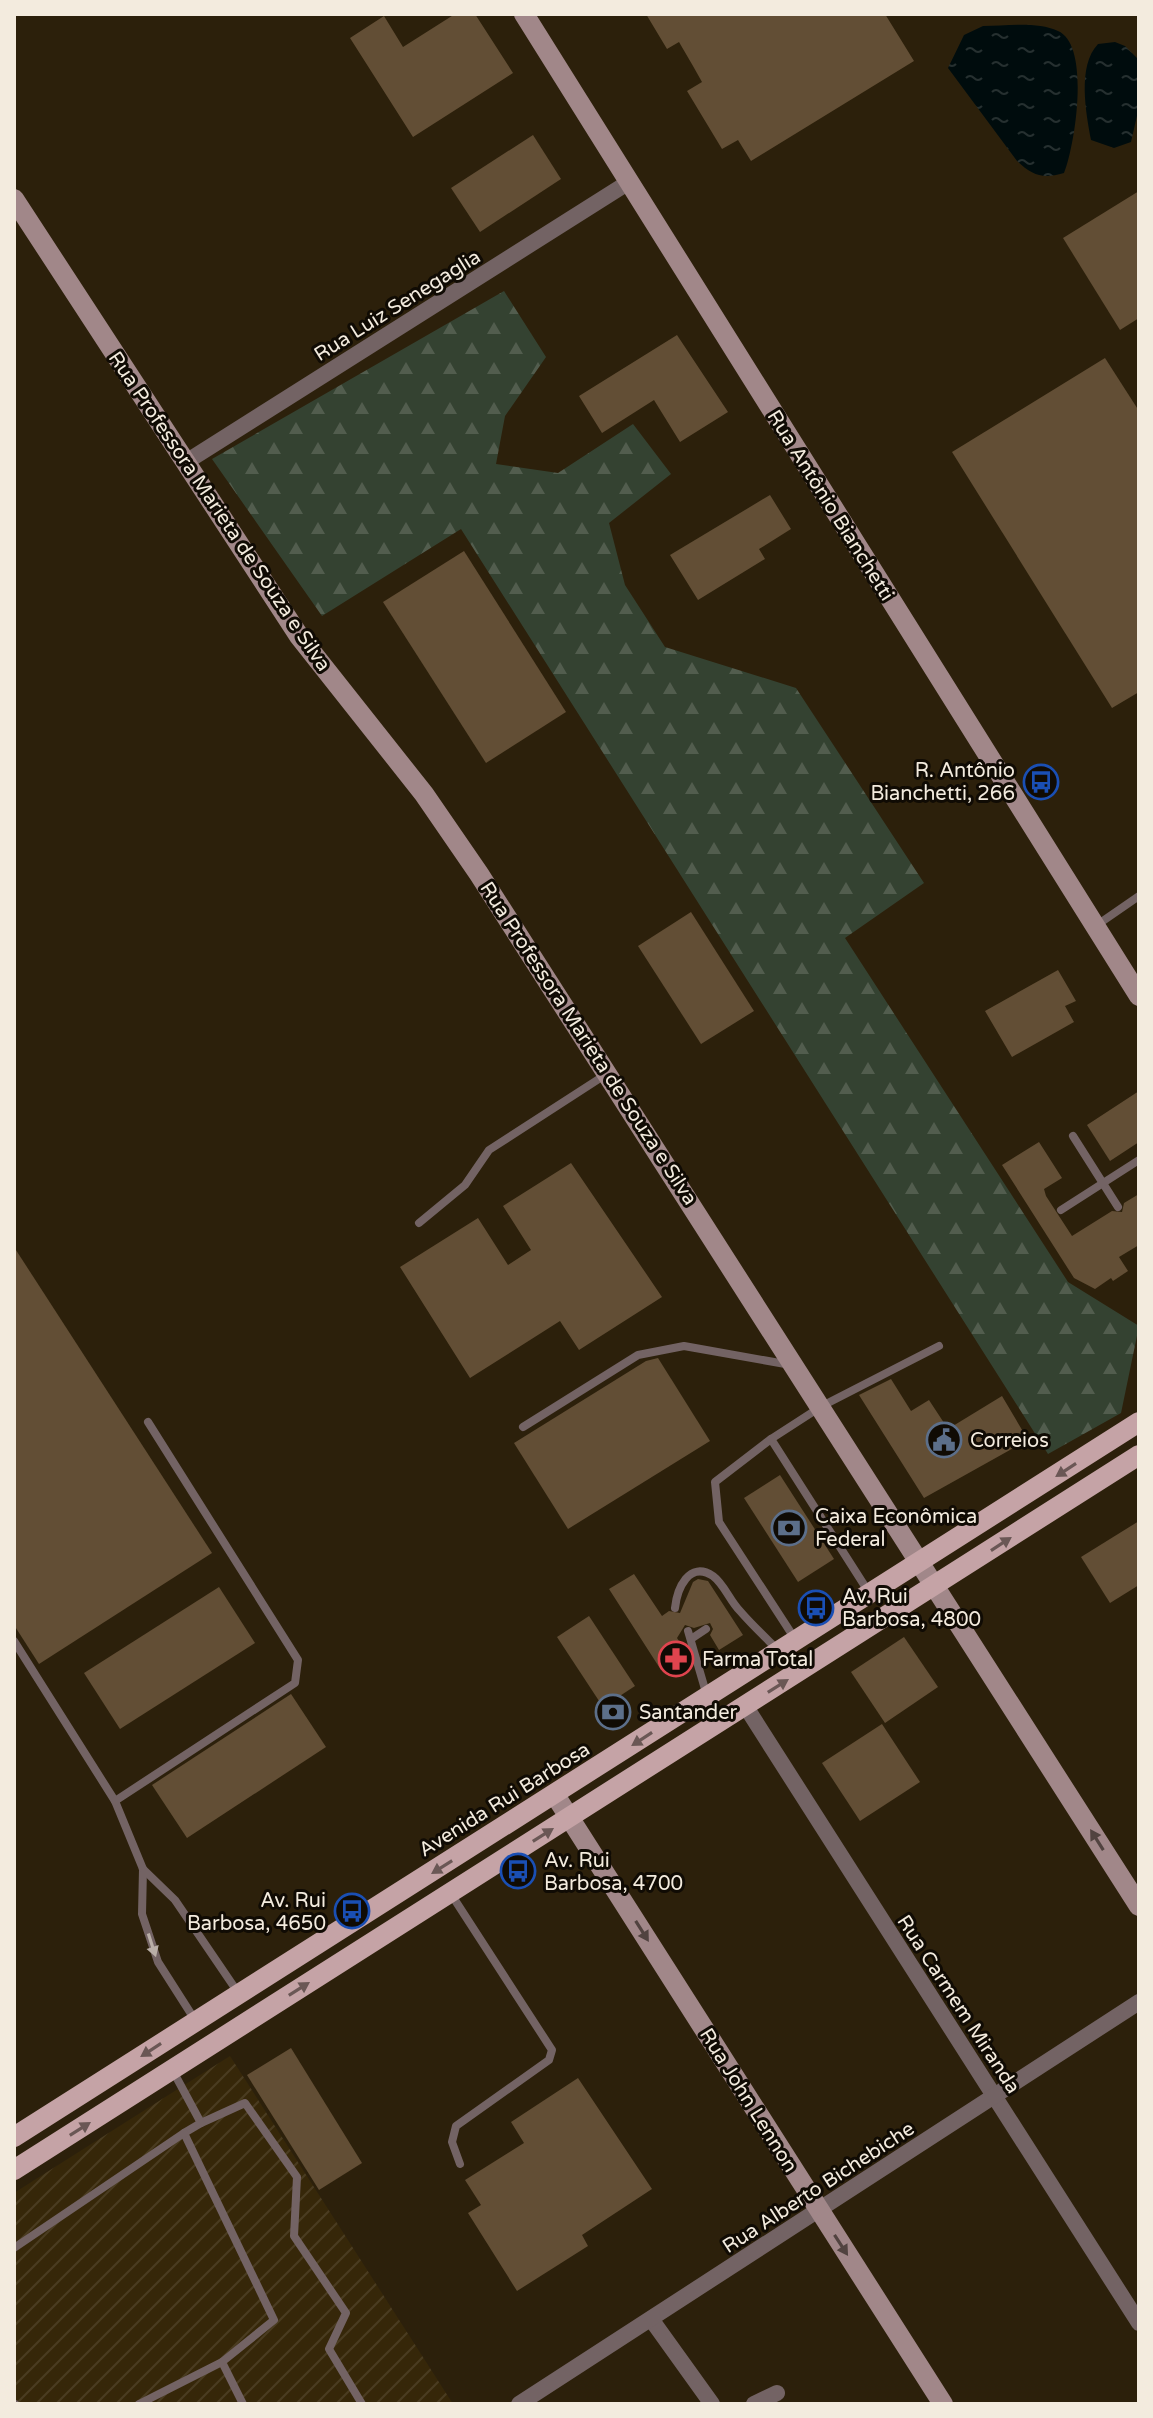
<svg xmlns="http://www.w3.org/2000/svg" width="1153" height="2418" font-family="'Varela Round',sans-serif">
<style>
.industrial{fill:url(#industrial-furrows)}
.forest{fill:url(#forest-firs)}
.water{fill:url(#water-ripples)}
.building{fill:#624e35}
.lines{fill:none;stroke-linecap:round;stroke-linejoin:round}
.lane{stroke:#736364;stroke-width:8}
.street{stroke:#736364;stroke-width:16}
.secondary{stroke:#a18789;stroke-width:20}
.primary{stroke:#c5a3a6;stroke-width:20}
.oneway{fill:#6a5755}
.oneway2{fill:#514340}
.oneway3{fill:#b9aea7}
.labels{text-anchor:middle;stroke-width:6;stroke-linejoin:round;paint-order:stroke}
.street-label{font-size:20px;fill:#f3ebde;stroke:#100b04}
.poi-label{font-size:20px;fill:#f3ebde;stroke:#100b04;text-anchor:start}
</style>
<defs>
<pattern id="industrial-furrows" width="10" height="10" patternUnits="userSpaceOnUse" patternTransform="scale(2)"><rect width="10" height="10" fill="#362709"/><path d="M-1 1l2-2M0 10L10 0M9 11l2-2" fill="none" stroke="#4a3c21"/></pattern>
<pattern id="forest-firs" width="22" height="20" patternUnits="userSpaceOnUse" patternTransform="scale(2)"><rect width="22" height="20" fill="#344231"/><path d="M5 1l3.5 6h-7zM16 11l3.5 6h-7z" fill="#525d4e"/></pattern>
<pattern id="water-ripples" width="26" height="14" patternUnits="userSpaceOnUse" patternTransform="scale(2)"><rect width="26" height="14" fill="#000c0d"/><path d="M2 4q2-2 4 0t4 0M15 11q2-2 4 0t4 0" fill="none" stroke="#263030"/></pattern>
</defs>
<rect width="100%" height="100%" fill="#2c200b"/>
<path class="industrial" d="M230 2056 453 2404H14V2193Z"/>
<path class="forest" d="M504 291 546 357 505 416 496 464 558 473 633 424 671 474 609 523 625 585 665 647 796 688 924 883 845 938 1068 1282 1139 1326 1121 1413 1048 1454 461 529 322 616 212 459Z"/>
<g class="water">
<path d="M983 26C1006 26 1037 21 1058 31 1091 45 1075 146 1064 173 1043 179 1033 176 1017 161L948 68 964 35Z"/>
<path d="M1115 42 1125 46 1139 60V107L1131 142 1114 148 1091 140C1086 113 1077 66 1098 44Z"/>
</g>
<g class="building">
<path d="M455 14H475L513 73 413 137 350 38 384 16 403 47Z"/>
<path d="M646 14H885L914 61 751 161 738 140 722 149 687 91 702 82 693 66 679 42 667 49Z"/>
<path d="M533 135 561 179 480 232 451 188Z"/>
<path d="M1139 191V318L1120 330 1063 238Z"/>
<path d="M677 335 728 412 680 442 654 400 602 433 579 396Z"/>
<path d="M1105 358 1139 411V692L1112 708 952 452Z"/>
<path d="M770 495 791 529 759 549 765 559 698 600 670 555Z"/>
<path d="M464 551 566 712 486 763 383 602Z"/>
<path d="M691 912 754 1011 701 1044 638 946Z"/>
<path d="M1058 970 1076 1001 1065 1006 1074 1022 1012 1057 985 1011Z"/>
<path d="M1139 1091V1142L1110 1161 1087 1125Z"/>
<path d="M1039 1142 1062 1178 1044 1189 1046 1196 1072 1236 1112 1211 1122 1212 1124 1203 1139 1194V1245L1119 1257 1128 1271 1113 1281 1111 1278 1095 1289 1074 1278 1002 1165Z"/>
<path d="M571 1163 662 1297 579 1350 560 1321 470 1378 400 1267 478 1218 508 1265 531 1250 503 1206Z"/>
<path d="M14 1247 212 1553 39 1664 14 1625Z"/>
<path d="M658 1358 710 1441 568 1529 514 1443 646 1361Z"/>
<path d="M891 1379 911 1411 929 1400 948 1429 1002 1396 1028 1440 924 1498 859 1395Z"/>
<path d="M780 1475 834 1559 798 1582 744 1498Z"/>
<path d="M1139 1521V1585L1110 1603 1081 1557Z"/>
<path d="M634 1574 662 1616 669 1611 680 1613 693 1582 698 1579 708 1581 743 1635 719 1650 710 1635 713 1629 710 1623 694 1628 685 1625 677 1638 687 1653 661 1670 609 1589Z"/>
<path d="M219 1587 255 1643 120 1729 84 1673Z"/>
<path d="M589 1616 635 1686 603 1707 557 1637Z"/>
<path d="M904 1637 938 1687 885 1723 851 1672Z"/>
<path d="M291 1694 326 1747 187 1838 152 1785Z"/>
<path d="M882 1724 920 1782 860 1821 822 1763Z"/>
<path d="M291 2048 362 2163 319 2190 247 2075Z"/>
<path d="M578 2078 652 2189 582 2235 588 2246 517 2291 468 2213 481 2205 465 2180 524 2143 511 2122Z"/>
</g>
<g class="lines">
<g class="lane">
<path d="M1097 925 1139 896"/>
<path d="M1073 1136 1118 1207"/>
<path d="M1061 1210 1139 1160"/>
<path d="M419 1223 465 1185 489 1150 605 1075"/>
<path d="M523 1427 638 1355 684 1346 791 1365"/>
<path d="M771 1439 715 1482 719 1522 795 1639"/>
<path d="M868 1591 771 1439 822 1406 939 1346"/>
<path d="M675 1608C677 1589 689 1560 713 1576 724 1584 730 1601 740 1611 752 1625 766 1638 779 1651"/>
<path d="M688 1631 707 1696"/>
<path d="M691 1639 706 1629"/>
<path d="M14 1641 115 1801 143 1869 142 1914 158 1962 195 2020"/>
<path d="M115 1801 295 1683 298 1660 148 1422"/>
<path d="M143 1869 175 1900 239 1994"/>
<path d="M451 1894 552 2050 549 2060 456 2126 452 2142 460 2164"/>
<path d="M173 2071 201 2123 245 2103 297 2177 294 2236 346 2313 329 2349 362 2404"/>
<path d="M201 2123 184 2133 274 2320 222 2362 243 2404"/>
<path d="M14 2248 184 2133"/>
<path d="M14 2404H15"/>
<path d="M139 2404 222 2362"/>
</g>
<g class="street">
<path d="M186 462 629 182"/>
<path d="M746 1707 1139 2323"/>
<path d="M651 2319 712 2404"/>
<path d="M519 2404 1139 2002"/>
<path d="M754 2404 777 2393"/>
</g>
<g class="secondary">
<path d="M524 14 1139 996"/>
<path d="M14 199 299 636 424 794 479 874 1139 1906"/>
<path d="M555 1795 943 2404"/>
</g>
<g class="primary">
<path d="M14 2137 1139 1422"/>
<path d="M14 2170 1139 1455"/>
</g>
</g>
<defs><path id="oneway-solid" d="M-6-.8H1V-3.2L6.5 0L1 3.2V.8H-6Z" transform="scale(2)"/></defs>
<g class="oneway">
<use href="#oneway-solid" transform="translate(1066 1470) rotate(147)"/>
<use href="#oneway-solid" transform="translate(1001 1544) rotate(-33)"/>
<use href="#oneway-solid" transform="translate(778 1686) rotate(-32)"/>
<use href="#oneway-solid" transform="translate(642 1739) rotate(147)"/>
<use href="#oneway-solid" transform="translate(543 1835) rotate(-32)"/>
<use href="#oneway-solid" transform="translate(442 1867) rotate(148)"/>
<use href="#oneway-solid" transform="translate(299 1989) rotate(-32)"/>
<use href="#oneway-solid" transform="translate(151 2050) rotate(147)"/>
<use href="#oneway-solid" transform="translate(80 2129) rotate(-32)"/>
</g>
<g class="oneway2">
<use href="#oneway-solid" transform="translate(1097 1840) rotate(-122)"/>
<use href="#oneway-solid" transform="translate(642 1931) rotate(58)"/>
<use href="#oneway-solid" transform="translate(841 2245) rotate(57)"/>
</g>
<use class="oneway3" href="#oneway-solid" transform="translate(152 1945) rotate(72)"/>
<defs>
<g id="bus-ring" transform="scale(1.8)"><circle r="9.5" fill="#100b04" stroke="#1a4fb4" stroke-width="1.5"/><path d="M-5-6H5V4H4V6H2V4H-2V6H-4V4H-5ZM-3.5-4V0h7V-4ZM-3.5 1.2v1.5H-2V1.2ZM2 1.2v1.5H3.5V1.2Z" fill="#1a4fb4"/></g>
<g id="civic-ring" transform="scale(1.8)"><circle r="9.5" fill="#100b04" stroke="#5c6f8a" stroke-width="1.5"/><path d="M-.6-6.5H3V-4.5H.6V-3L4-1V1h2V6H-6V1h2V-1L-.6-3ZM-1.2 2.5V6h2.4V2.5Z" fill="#5c6f8a"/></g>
<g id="bank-ring" transform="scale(1.8)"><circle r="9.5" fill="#100b04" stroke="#5c6f8a" stroke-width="1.5"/><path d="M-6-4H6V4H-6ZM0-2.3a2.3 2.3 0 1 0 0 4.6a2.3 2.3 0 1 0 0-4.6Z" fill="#5c6f8a"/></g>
<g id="pharmacy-ring" transform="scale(1.8)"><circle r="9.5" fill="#100b04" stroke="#e0444e" stroke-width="1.5"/><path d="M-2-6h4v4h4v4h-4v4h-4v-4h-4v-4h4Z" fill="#e0444e"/></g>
</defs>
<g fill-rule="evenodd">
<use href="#bus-ring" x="1041" y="782"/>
<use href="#civic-ring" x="944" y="1440"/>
<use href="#bank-ring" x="789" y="1528"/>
<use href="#bus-ring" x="816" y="1608"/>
<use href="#pharmacy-ring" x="676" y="1659"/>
<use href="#bank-ring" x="613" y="1712"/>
<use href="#bus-ring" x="518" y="1871"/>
<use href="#bus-ring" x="352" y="1911"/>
</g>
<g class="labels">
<g class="street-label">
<text transform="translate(397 305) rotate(-32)" y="7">Rua Luiz Senegaglia</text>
<text transform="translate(831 505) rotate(58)" y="7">Rua Antônio Bianchetti</text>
<text transform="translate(220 511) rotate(56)" y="7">Rua Professora Marieta de Souza e Silva</text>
<text transform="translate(589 1043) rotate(57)" y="7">Rua Professora Marieta de Souza e Silva</text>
<text transform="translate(504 1799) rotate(-32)" y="7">Avenida Rui Barbosa</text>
<text transform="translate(959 2004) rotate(57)" y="7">Rua Carmem Miranda</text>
<text transform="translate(749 2100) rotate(58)" y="7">Rua John Lennon</text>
<text transform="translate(818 2187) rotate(-33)" y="7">Rua Alberto Bichebiche</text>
</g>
<g class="poi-label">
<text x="1015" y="777" text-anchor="end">R. Antônio<tspan x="1015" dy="23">Bianchetti, 266</tspan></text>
<text x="970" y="1447">Correios</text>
<text x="815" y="1523">Caixa Econômica<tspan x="815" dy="23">Federal</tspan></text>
<text x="842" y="1603">Av. Rui<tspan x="842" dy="23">Barbosa, 4800</tspan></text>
<text x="702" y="1666">Farma Total</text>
<text x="639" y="1719">Santander</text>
<text x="544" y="1867">Av. Rui<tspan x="544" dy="23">Barbosa, 4700</tspan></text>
<text x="326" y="1907" text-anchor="end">Av. Rui<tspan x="326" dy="23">Barbosa, 4650</tspan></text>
</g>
</g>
<rect width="1153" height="2418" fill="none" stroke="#f3ebde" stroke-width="32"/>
</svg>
